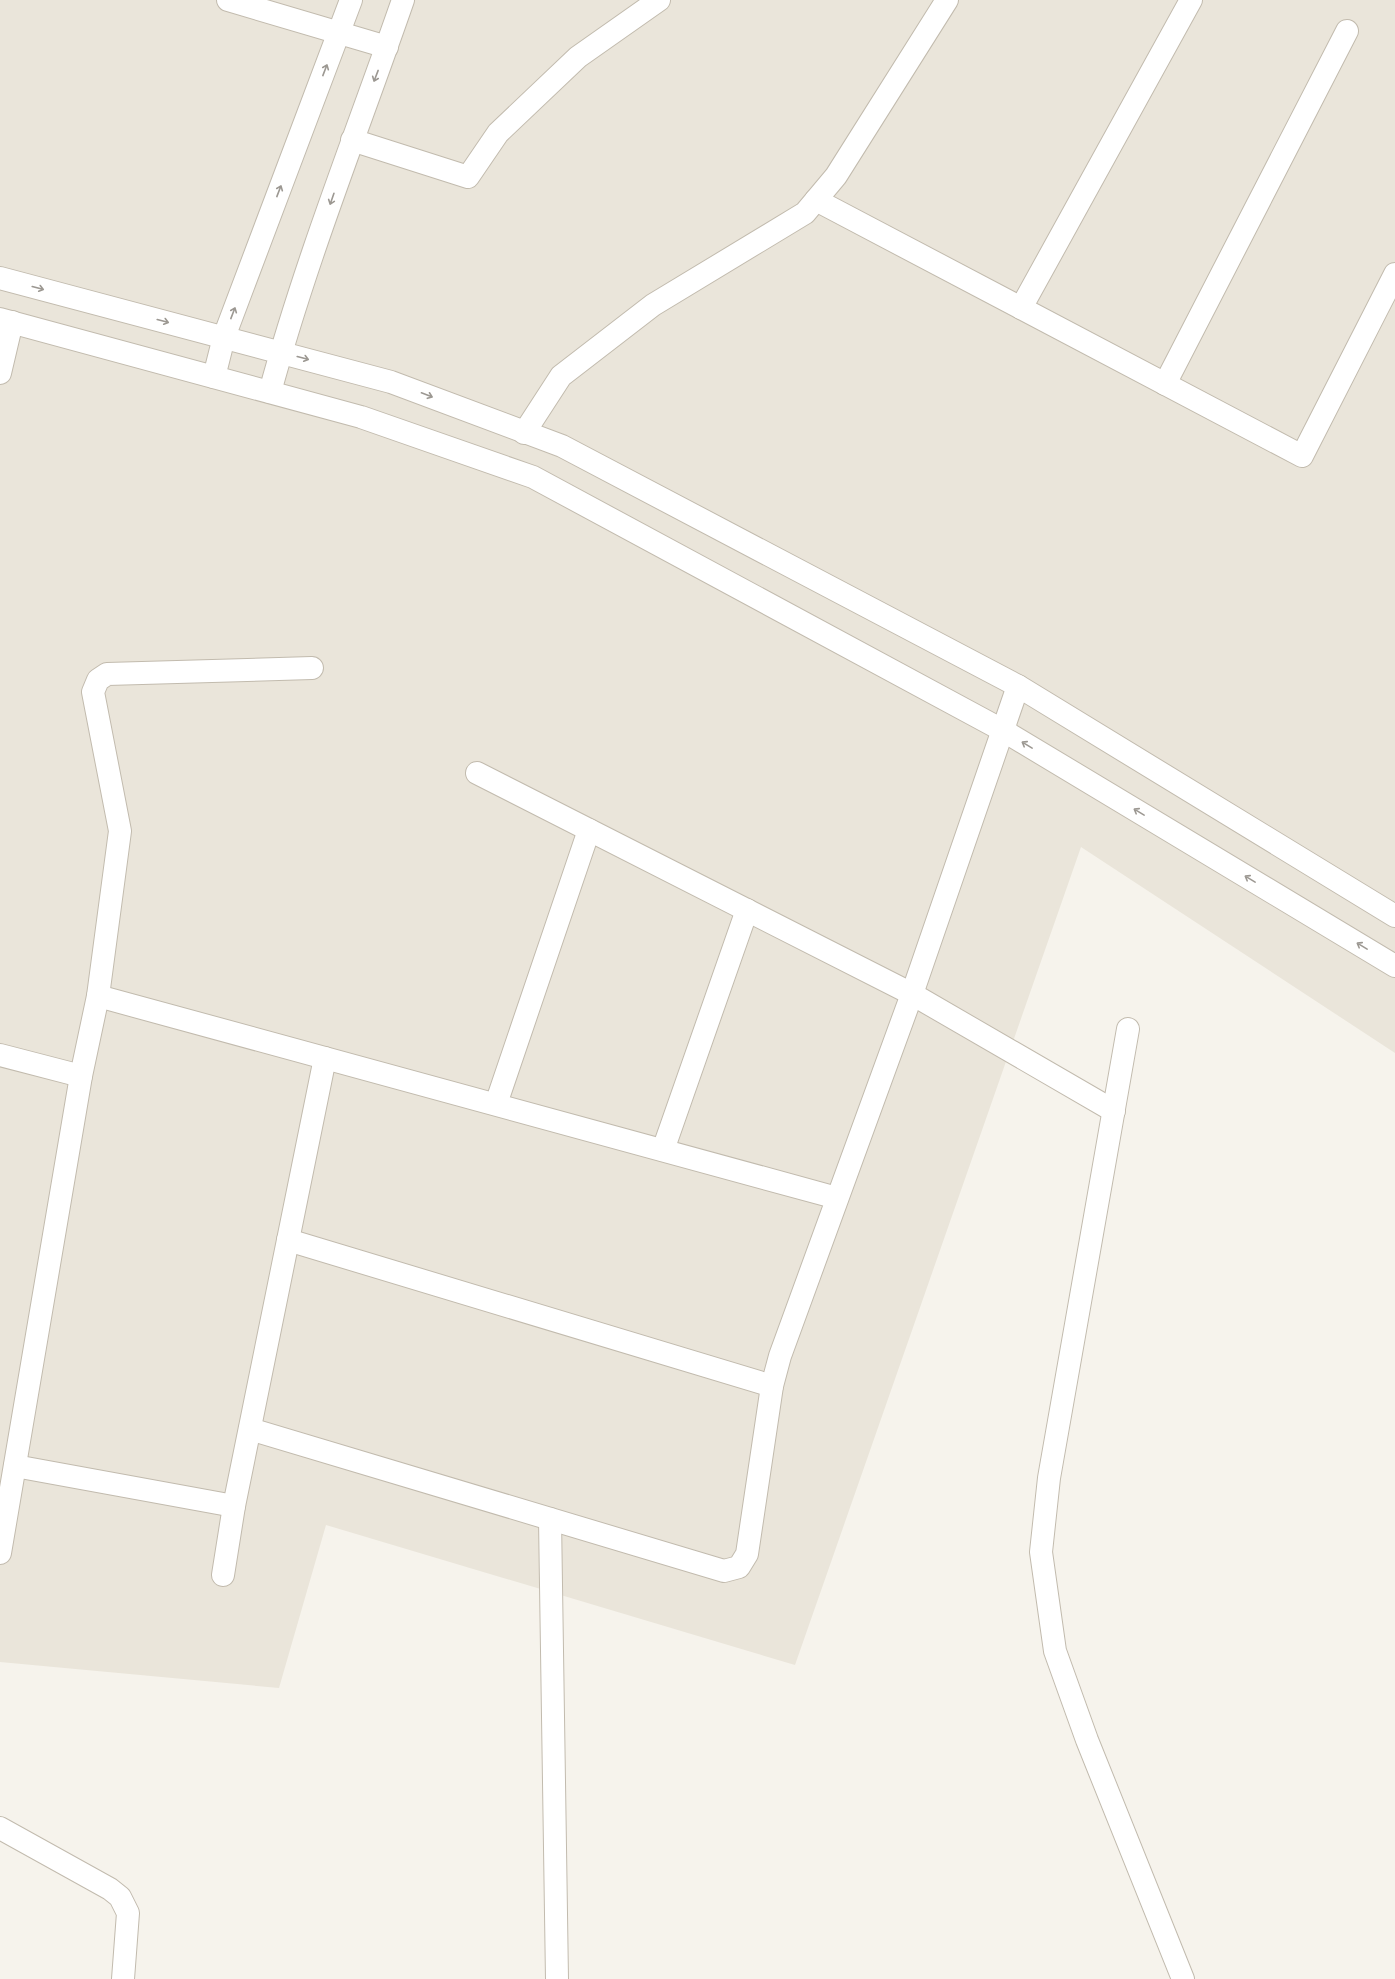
<svg xmlns="http://www.w3.org/2000/svg" width="1395" height="1979" font-family="'Work Sans',sans-serif">
<style>
.residential{fill:#eae5da}
.lines{fill:none;stroke-linecap:round;stroke-linejoin:round}
.minor-casing{stroke:#c2bbae;stroke-width:24}
.minor{stroke:#fff;stroke-width:22}
.oneway{stroke:#9c9892}
</style>
<rect width="100%" height="100%" fill="#f6f3ec"/>
<path class="residential" d="M0 0H1395V1053L1081 847 795 1665 326 1525 279 1688 0 1662Z"/>
<g class="lines">
<g class="minor-casing">
<g id="minor">
<path d="M228 0 387 47"/>
<path d="M352 140 468 177 498 133 578 57 659 0"/>
<path d="M816 200 1302 456 1395 274"/>
<path d="M0 278 391 382 562 446 1018 686 1395 916"/>
<path d="M1021 308 1191 0"/>
<path d="M0 319 361 417 533 477 1004 731 1395 966"/>
<path d="M0 373 12 322"/>
<path d="M214 377 224 337 351 0"/>
<path d="M1165 384 1347 31"/>
<path d="M270 392C306 259 358 130 403 0"/>
<path d="M524 433 561 376 653 305 805 213 836 176 947 0"/>
<path d="M477 773 912 994 1114 1111"/>
<path d="M98 996 837 1198"/>
<path d="M1128 1029 1049 1478 1041 1552 1055 1651 1087 1740 1183 1979"/>
<path d="M0 1055 81 1076"/>
<path d="M496 1104 589 830"/>
<path d="M663 1150 747 910"/>
<path d="M288 1240 772 1386"/>
<path d="M250 1429 724 1571 739 1567 747 1554 772 1386 780 1356 912 994 1018 686"/>
<path d="M15 1466 234 1506"/>
<path d="M550 1519 557 1979"/>
<path d="M0 1553 81 1076 98 996 120 831 93 692 98 680 107 674 312 668"/>
<path d="M223 1575 234 1506 325 1058"/>
<path d="M0 1828 110 1889 120 1897 128 1913 123 1979"/>
</g>
</g>
<use href="#minor" class="minor"/>
</g>
<defs><path id="oneway-shaft" d="M-6 0H5M1.5-3L5.5 0L1.5 3" fill="none" stroke-width="1.6" stroke-linecap="round" stroke-linejoin="round"/></defs>
<g class="oneway">
<use href="#oneway-shaft" transform="translate(325 70) rotate(-69)"/>
<use href="#oneway-shaft" transform="translate(376 76) rotate(111)"/>
<use href="#oneway-shaft" transform="translate(279 191) rotate(-69)"/>
<use href="#oneway-shaft" transform="translate(332 199) rotate(109)"/>
<use href="#oneway-shaft" transform="translate(38 288) rotate(15)"/>
<use href="#oneway-shaft" transform="translate(233 313) rotate(-69)"/>
<use href="#oneway-shaft" transform="translate(163 321) rotate(15)"/>
<use href="#oneway-shaft" transform="translate(303 358) rotate(15)"/>
<use href="#oneway-shaft" transform="translate(427 395) rotate(21)"/>
<use href="#oneway-shaft" transform="translate(1027 745) rotate(-149)"/>
<use href="#oneway-shaft" transform="translate(1139 812) rotate(-149)"/>
<use href="#oneway-shaft" transform="translate(1250 879) rotate(-149)"/>
<use href="#oneway-shaft" transform="translate(1362 946) rotate(-149)"/>
</g>
</svg>
